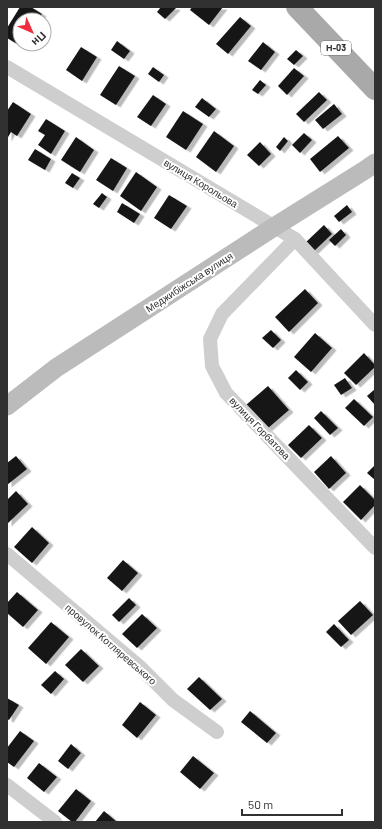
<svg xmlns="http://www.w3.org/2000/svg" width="382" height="829" font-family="Barlow,sans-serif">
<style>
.building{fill:#181818;filter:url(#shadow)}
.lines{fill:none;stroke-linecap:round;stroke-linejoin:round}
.minor{stroke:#cecece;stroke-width:14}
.secondary{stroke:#bbb;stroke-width:19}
.primary{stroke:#a9a9a9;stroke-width:22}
.labels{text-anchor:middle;stroke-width:4;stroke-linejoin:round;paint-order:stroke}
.shield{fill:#fff;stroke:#6f6f6f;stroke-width:1}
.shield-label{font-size:9px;font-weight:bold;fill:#313131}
.street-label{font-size:10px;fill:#313131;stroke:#fff}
</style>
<defs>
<filter id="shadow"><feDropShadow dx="4.5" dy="2.5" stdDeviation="0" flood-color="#0004"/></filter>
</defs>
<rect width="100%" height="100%" fill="#fff"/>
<g class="building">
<path d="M20 7H31L42 14 38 20H20V44H24L22 47 7 38V28Z"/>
<path d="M161 7H174L176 8 165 19 157 12Z"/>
<path d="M192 7H223L209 25 190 10Z"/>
<path d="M240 17 251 26 228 54 216 44Z"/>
<path d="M117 41 130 51 124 59 111 50Z"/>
<path d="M263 42 275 52 261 70 248 61Z"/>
<path d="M81 47 97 57 82 81 66 70Z"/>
<path d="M296 50 303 56 294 65 287 59Z"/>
<path d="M119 66 135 76 116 105 100 95Z"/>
<path d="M153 67 164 75 159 82 148 74Z"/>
<path d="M294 68 304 76 287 95 278 86Z"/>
<path d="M260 80 266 85 258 94 252 90Z"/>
<path d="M319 92 327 100 304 122 296 114Z"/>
<path d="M153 95 166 104 151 126 137 117Z"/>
<path d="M202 98 216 109 209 117 195 107Z"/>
<path d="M13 102 31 114 17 136 11 132 7 139V111Z"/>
<path d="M334 104 342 114 323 129 315 120Z"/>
<path d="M183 111 203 124 186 150 166 137Z"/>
<path d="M46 119 65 131 51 154 38 145 45 135 38 131Z"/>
<path d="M214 131 234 146 216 172 196 157Z"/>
<path d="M304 133 312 140 300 153 292 145Z"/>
<path d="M338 136 349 148 320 172 310 159Z"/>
<path d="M76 137 94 150 80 172 61 160Z"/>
<path d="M284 137 288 141 280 151 276 147Z"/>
<path d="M260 142 271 154 259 166 247 155Z"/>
<path d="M35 149 51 159 45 170 28 160Z"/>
<path d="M111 158 127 168 113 191 96 180Z"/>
<path d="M136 172 157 187 141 211 120 196Z"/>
<path d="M72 173 80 178 73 188 65 183Z"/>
<path d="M102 193 107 197 99 208 93 204Z"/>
<path d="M169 195 187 206 171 229 154 218Z"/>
<path d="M122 203 140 214 134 223 117 212Z"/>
<path d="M347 205 352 212 339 222 334 216Z"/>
<path d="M324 225 332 234 313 252 305 243Z"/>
<path d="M341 229 346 235 335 246 329 240Z"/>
<path d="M305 289 318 303 289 332 275 317Z"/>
<path d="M271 330 281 340 273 348 262 338Z"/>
<path d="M315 333 332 348 311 372 294 357Z"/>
<path d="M364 353 375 365V367L356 385 344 373Z"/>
<path d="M296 370 308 382 300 390 288 378Z"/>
<path d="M345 378 352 388 341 395 334 385Z"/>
<path d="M268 386 289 410 267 429 246 405Z"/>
<path d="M375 389V405L367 396Z"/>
<path d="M354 399 373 417 364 426 345 408Z"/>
<path d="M321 411 338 428 330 435 314 418Z"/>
<path d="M309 425 322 438 301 458 288 445Z"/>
<path d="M16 456 27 469 7 485V463Z"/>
<path d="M331 456 346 473 329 489 314 472Z"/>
<path d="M374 466 375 467V480L367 473Z"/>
<path d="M360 485 375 500V505L361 520 343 502Z"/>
<path d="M16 491 28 504 7 524V500Z"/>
<path d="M32 527 49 543 32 563 14 547Z"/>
<path d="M123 560 138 573 122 591 107 578Z"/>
<path d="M17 592 38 610 23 627 7 613V603Z"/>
<path d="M129 598 136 605 119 622 112 615Z"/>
<path d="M360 601 373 615 351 635 338 621Z"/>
<path d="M142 614 157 628 137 648 122 634Z"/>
<path d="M51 622 69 637 46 664 28 648Z"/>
<path d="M334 624 349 640 341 647 326 632Z"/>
<path d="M81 649 99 666 83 682 65 665Z"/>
<path d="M55 671 64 679 51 694 41 685Z"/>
<path d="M199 677 222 699 210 710 187 689Z"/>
<path d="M7 698 19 705 9 720 7 719Z"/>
<path d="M140 702 156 715 137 738 122 725Z"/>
<path d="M250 711 276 733 267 743 241 722Z"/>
<path d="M20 731 34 741 14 767 7 762V748Z"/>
<path d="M71 744 81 753 68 769 58 761Z"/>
<path d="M193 756 214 773 200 789 180 772Z"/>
<path d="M39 763 57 777 44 792 27 778Z"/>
<path d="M76 789 91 801 75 822H72L58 811Z"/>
<path d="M104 811 117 822H95Z"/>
</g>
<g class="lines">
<g class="minor">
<path d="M7 67 295 239 375 325"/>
<path d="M295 239 222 314 210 339 212 366 226 393 375 548"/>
<path d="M7 554 139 666 173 700 217 732"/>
<path d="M7 785 55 822"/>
</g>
<path class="secondary" d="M7 406 56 368 274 227 365 170 375 163"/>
<path class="primary" d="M297 7 375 89"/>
</g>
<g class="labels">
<rect class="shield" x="321" y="41" width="30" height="14" rx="3"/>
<g class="shield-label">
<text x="336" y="51">Н-03</text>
</g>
<g class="street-label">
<text transform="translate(201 183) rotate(31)" y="4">вулиця Корольова</text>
<text transform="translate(189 282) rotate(-33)" y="4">Меджибіжська вулиця</text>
<text transform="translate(260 428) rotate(46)" y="4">вулиця Горбатова</text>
<text transform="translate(111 644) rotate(41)" y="4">провулок Котляревського</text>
</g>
</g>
<rect width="382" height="829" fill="none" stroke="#313131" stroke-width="16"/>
<g transform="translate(32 32) rotate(135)"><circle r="19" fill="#ffffff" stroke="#adadad"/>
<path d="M0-3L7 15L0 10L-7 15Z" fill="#ee2e3e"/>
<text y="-6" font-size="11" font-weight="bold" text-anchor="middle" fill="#313131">Пн</text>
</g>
<path d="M242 809v6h100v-6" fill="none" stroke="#313131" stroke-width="2"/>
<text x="248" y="809" font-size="12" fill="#313131" stroke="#ffffff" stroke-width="3" paint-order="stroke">50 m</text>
</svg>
